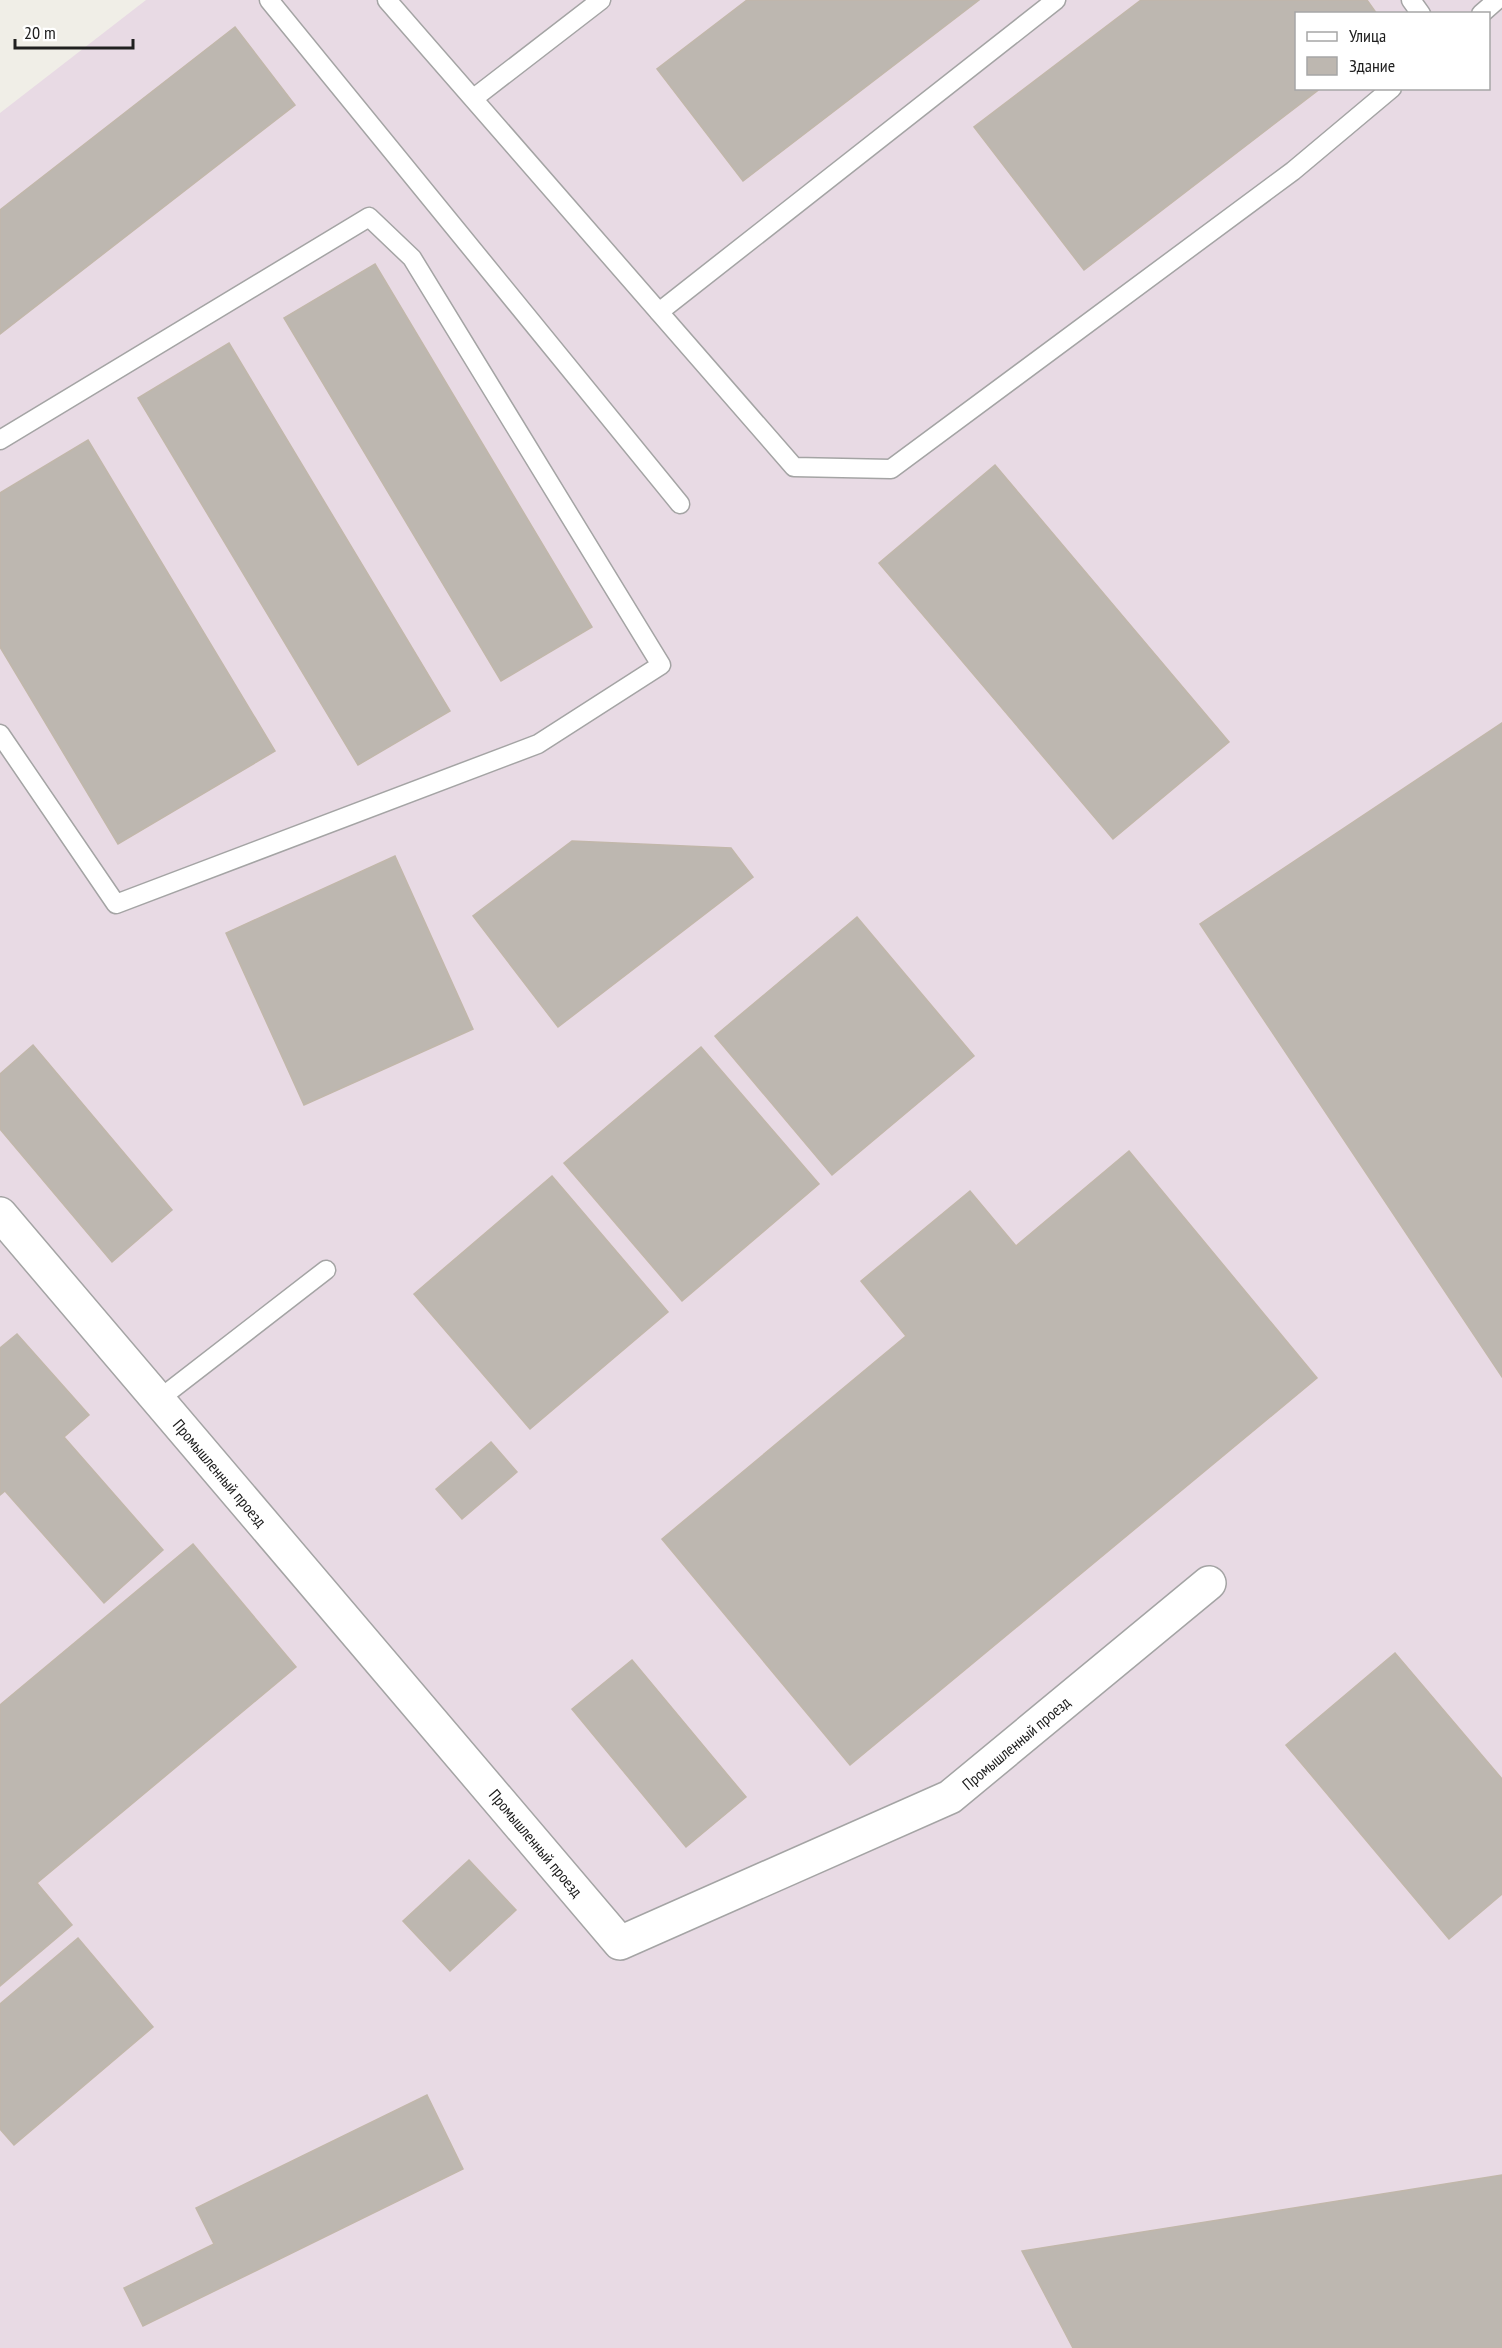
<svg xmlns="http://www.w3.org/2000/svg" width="1502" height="2348" font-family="'PT Sans Narrow',sans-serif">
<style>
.industrial{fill:#e8dae4;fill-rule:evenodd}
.building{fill:#bdb7b0;stroke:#c1b7aa;stroke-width:1.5}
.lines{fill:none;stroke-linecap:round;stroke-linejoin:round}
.service-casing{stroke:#a4a4a4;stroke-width:21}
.minor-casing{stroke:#a4a4a4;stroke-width:36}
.service{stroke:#fff;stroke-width:18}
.minor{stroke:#fff;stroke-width:33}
.labels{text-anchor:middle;stroke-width:5;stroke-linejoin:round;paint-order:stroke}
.street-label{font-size:16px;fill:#202020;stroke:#fff}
</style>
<rect width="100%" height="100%" fill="#f0eee7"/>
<path class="industrial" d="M146 0H1502V2348H0V113ZM1296 14H1488V88H1296Z"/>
<g class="building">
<path d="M747 0H979L743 181 657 69Z"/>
<path d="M1141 0H1367L1377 14H1296V88H1321L1084 270 974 127Z"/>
<path d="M235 27 295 105 0 334V210Z"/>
<path d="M375 264 592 627 501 681 284 318Z"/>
<path d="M229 343 450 711 358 765 138 398Z"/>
<path d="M88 440 275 751 118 844 0 647V493Z"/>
<path d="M995 465 1229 742 1113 839 879 563Z"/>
<path d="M1502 723V1377L1200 924Z"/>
<path d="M572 841 731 848 753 877 558 1027 473 916Z"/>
<path d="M395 856 473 1029 304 1105 226 933Z"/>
<path d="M857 917 974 1056 832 1175 715 1036Z"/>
<path d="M33 1045 172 1210 112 1262 0 1129V1074Z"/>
<path d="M701 1047 819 1184 682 1301 564 1163Z"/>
<path d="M1129 1151 1317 1378 850 1765 662 1539 906 1336 861 1281 970 1191 1016 1246Z"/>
<path d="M552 1176 668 1312 530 1429 414 1294Z"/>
<path d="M17 1334 89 1415 64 1437 163 1550 104 1603 5 1491 0 1495V1348Z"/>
<path d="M491 1442 517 1472 462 1519 436 1489Z"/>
<path d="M193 1544 296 1667 37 1883 72 1925 0 1986V1705Z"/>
<path d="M1395 1653 1502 1779V1894L1449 1939 1286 1745Z"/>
<path d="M632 1660 746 1797 686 1847 572 1709Z"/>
<path d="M469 1860 516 1910 450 1971 403 1921Z"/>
<path d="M78 1938 153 2027 14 2145 0 2129V2004Z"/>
<path d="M427 2095 463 2169 143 2326 124 2288 214 2244 196 2208Z"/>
<path d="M1502 2175V2348H1073L1022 2251Z"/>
</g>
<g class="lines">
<g class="service-casing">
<g id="service">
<path d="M269 0 680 504"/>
<path d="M387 0 794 467 891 469 1293 171 1392 88"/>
<path d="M1411 0 1421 14"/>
<path d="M1481 14 1497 0"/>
<path d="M474 98 601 0"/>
<path d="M659 312 1056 0"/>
<path d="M0 440 369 217 412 258 661 665 538 744 116 904 0 734"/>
<path d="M158 1400 326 1270"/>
</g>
</g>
<g class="minor-casing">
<path id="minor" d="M0 1214 620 1943 950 1797 1209 1583"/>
</g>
<use href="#service" class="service"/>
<use href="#minor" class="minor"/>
</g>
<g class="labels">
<g class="street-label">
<text transform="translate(220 1473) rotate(50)" y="6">Промышленный проезд</text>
<text transform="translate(1016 1743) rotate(-40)" y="6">Промышленный проезд</text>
<text transform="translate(536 1843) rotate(50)" y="6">Промышленный проезд</text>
</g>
</g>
<rect x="1295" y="12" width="195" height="78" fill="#ffffff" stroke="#a6a6a6" stroke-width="1.5"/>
<rect x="1307" y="32" width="30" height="9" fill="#ffffff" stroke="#a6a6a6" stroke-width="1.5"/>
<text x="1349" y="42" font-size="18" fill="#202020">Улица</text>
<rect x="1307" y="57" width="30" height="18" fill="#bdb7b0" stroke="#a6a6a6" stroke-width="1.5"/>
<text x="1349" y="72" font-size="18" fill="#202020">Здание</text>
<path d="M15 39v9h118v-9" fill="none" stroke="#202020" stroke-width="3"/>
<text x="24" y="39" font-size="18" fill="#202020" stroke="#ffffff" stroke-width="4.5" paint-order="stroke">20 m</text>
</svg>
